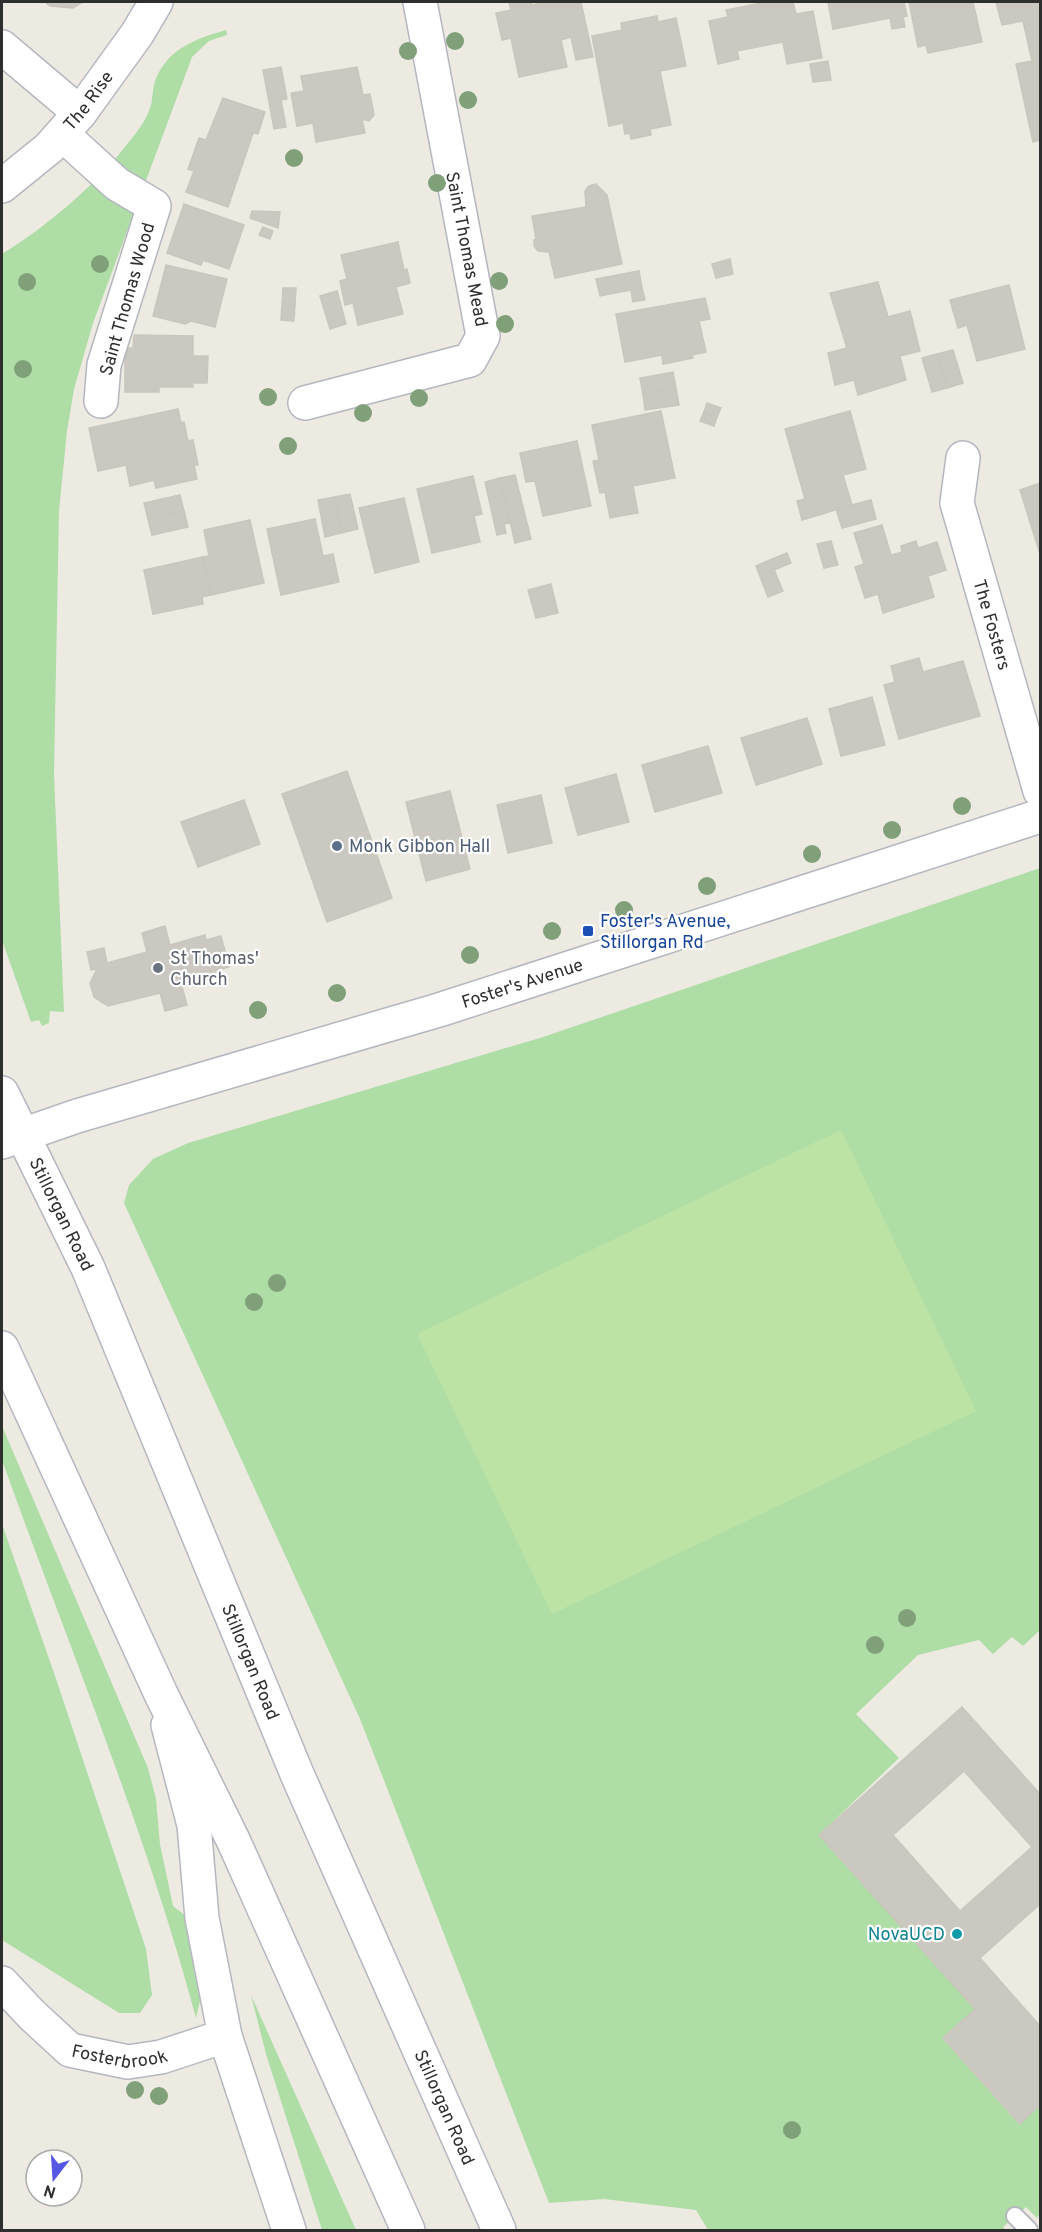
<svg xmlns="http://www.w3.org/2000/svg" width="1042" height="2232" font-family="Overpass,sans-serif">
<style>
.green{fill:#aedda6}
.pitch{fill:#bce3a3}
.building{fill:#cac8c0;stroke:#c9c7bc;stroke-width:1.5;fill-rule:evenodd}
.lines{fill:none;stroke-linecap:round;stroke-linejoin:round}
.service-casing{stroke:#b6b6c0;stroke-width:20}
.minor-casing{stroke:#b6b6c0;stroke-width:36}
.secondary-casing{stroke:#b6b6c0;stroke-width:36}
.service{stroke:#fff;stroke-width:16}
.minor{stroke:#fff;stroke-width:33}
.secondary{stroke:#fff;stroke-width:33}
.tree{fill:#80a07a}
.service-dot{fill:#5c6f8a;stroke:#fff;stroke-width:2}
.transit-dot{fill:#1a4fb4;stroke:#fff;stroke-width:2}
.worship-dot{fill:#6b7280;stroke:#fff;stroke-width:2}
.culture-dot{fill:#0f9aa8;stroke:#fff;stroke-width:2}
.labels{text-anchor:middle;stroke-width:4.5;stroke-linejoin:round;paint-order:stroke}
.street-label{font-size:18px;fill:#2e2e2e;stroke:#fff}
.service-label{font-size:18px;fill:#4e5e75;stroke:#fff;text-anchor:start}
.transit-label{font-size:18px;fill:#164399;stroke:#fff;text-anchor:start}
.worship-label{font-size:18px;fill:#5b616d;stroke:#fff;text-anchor:start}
.culture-label{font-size:18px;fill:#0d838f;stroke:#fff;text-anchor:end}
</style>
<rect width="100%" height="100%" fill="#edeae2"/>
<g class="green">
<path d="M226 30 227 35 209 41 192 57 93 323 74 389 67 431 59 511 54 774 64 1012 50 1011 49 1023 42 1026 39 1020 31 1022 2 940V254C46 227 96 185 128 143 136 133 146 121 150 108 153 100 152 90 155 81 167 49 195 39 226 30Z"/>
<path d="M1040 868V1630L1023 1646 1012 1637 993 1654 979 1640 918 1655 856 1714 899 1758 819 1835 975 2009 943 2039 1019 2124 1040 2105V2214L1037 2218 1026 2207 1003 2227 1006 2230H708L696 2210 604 2199 549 2203 360 1719 124 1203 129 1185 153 1159 188 1143 543 1037Z"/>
<path d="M2 1426 148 1768 156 1799 160 1844 173 1906 187 1917 203 1988 196 2018C145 1828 68 1645 2 1460Z"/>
<path d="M2 1524 54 1673 146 1949 152 1995 140 2013H119L2 1940Z"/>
<path d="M251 1995 356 2230H322L266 2054Z"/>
</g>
<path class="pitch" d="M841 1130 976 1411 552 1614 417 1334Z"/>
<g class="building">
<path d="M45 2H83L73 8 50 6Z"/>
<path d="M509 2H531L532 5 547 2H581L593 57 576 60 571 37 561 40 567 67 519 77 511 38 502 40 496 13 511 10Z"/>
<path d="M761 2H793L796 14 813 11 822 58 787 64 783 42 737 51 739 59 718 64 709 21 728 17 726 10 761 3Z"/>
<path d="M828 2H904L907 16 903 17 905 27 892 29 890 18 833 29Z"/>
<path d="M909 2H973L982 42 928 53 926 45 918 47Z"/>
<path d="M996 2H1040V140L1033 142 1016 64 1032 61 1023 21 1002 25Z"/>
<path d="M657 16 658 22 676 18 686 66 660 71 671 125 650 129 651 135 631 139 630 133 625 134 623 123 609 126 592 36 622 30 621 23Z"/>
<path d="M828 61 831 80 813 82 810 64Z"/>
<path d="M281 67 287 99 269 102 263 70Z"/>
<path d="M357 67 363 95 370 94 374 115 369 121 362 119 365 133 316 142 313 123 297 126 291 93 304 91 301 76Z"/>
<path d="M223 98 265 112 258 134 253 133 228 207 186 192 194 171 188 169 199 138 206 140Z"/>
<path d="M281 100 286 127 274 129 269 102Z"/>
<path d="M596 184 607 195 622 264 555 278 549 252 538 251 534 246V240L536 239 532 216 586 207 585 191 589 186Z"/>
<path d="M184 204 244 225 229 269 203 260 201 265 167 253Z"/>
<path d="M252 211 280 212 278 228 250 218Z"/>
<path d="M263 227 273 231 270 239 259 235Z"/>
<path d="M398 242 404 270 407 269 410 283 396 287 403 314 358 325 353 303 345 305 340 281 347 279 341 255Z"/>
<path d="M730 259 733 274 716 278 712 264Z"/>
<path d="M166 265 227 279 215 327 191 321 185 324 153 316Z"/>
<path d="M639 271 642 288 600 296 596 279Z"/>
<path d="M878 282 888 317 910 311 920 351 900 356 906 380 858 395 854 380 835 385 828 353 847 348 830 293Z"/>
<path d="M1009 285 1025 349 977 361 967 325 958 328 950 300Z"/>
<path d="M283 288H296L294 321 281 320Z"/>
<path d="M642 288 645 300 633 302 631 290Z"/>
<path d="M337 291 346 324 330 329 320 296Z"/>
<path d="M705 298 710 319 699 321 706 352 692 355 693 358 663 364 662 355 625 362 616 314Z"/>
<path d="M134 335 193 336V356H208L207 383H193V387H159V392H125V348H133Z"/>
<path d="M953 350 963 383 947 388 937 354Z"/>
<path d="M937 354 947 388 932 392 922 358Z"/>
<path d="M673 372 676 388 643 394 640 378Z"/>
<path d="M676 388 679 405 645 410 643 394Z"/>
<path d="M707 403 721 408 717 417 704 412Z"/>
<path d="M178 409 181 423 184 422 188 441 193 440 198 465H194L197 479 156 488 154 480 130 486 126 465 98 471 89 428Z"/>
<path d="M661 411 675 478 633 486 638 513 610 518 605 492 600 493 593 461 599 460 592 425Z"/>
<path d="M850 411 866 469 843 475 852 505 802 520 797 501 805 499 785 429Z"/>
<path d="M704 412 717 417 714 426 700 421Z"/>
<path d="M577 441 591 506 543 516 535 481 526 482 520 453Z"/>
<path d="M515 475 531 539 515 543 500 478Z"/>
<path d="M473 476 482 514 474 516 480 542 432 553 417 489Z"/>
<path d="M500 478 510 523 504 524 506 533 497 535 485 482Z"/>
<path d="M1040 483V554L1020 490Z"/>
<path d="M350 494 358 529 341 533 334 497Z"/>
<path d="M180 495 184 511 148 519 144 503Z"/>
<path d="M334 497 341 533 325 537 318 500Z"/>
<path d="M404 498 419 562 375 573 359 508Z"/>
<path d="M871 500 876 519 842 528 836 509Z"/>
<path d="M184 511 188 527 152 535 148 519Z"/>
<path d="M315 519 323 556 333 554 339 582 281 595 267 529Z"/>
<path d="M250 520 264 583 211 595 203 557 209 556 204 530Z"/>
<path d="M882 525 891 555 902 552 901 546 916 541 918 548 937 542 946 570 928 576 934 597 883 613 878 594 865 598 855 567 864 564 854 533Z"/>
<path d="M831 541 838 565 824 568 817 544Z"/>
<path d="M787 553 791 563 774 570 770 560Z"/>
<path d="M203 557 211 595 202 597 203 604 153 614 144 570Z"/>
<path d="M770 560 783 591 768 597 756 566Z"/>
<path d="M551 584 558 613 536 618 528 590Z"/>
<path d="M919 658 923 672 963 661 980 716 899 739 884 685 895 682 891 666Z"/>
<path d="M872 697 885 745 841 756 829 709Z"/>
<path d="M807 718 822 764 756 785 741 738Z"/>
<path d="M708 746 722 793 655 812 642 765Z"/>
<path d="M347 771 392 898 327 922 282 794Z"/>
<path d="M616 774 629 822 578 835 565 788Z"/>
<path d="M450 791 470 869 426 881 406 802Z"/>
<path d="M541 795 552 843 508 853 497 805Z"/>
<path d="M244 800 260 844 198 867 181 822Z"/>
<path d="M165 926 170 945 205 935 206 940 221 936 229 967 215 971 217 978 182 987 187 1005 165 1011 160 993 108 1006 94 997 90 983 97 969 91 970 87 952 104 948 107 963 147 952 142 933Z"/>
<path d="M962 1707 1040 1794V1904L980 1958 1040 2026V2105L1020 2124 943 2038 975 2009 819 1835ZM964 1771 1032 1847 960 1911 893 1835Z"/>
</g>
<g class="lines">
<g class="service-casing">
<path id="service" d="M1015 2216 1029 2230"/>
</g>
<g class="minor-casing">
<g id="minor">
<path d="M2 47 80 113"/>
<path d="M62 134 117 184 154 206 104 365 101 401"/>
<path id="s1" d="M2 186 49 148 80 113 137 34 156 2"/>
<path d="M305 403 470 360 483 336 420 2"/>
<path id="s2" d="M963 458 957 503 1040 791"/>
<path d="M168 1725 194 1825 202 1918 225 2036 289 2230"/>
<path id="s3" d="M2 1983 32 2015 70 2050 128 2062 161 2057 225 2036"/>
</g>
</g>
<g class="secondary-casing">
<g id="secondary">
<path id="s4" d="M2 1093 88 1268 297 1774 499 2230"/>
<path id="s5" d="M2 1142 77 1116 439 1010 1040 816"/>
<path d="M2 1348 161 1694 234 1842 408 2230"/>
</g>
</g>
<use href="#service" class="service"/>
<use href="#minor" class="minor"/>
<use href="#secondary" class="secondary"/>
</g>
<g class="tree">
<circle cx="455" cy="41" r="9"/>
<circle cx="408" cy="51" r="9"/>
<circle cx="468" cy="100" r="9"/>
<circle cx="294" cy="158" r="9"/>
<circle cx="437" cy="183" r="9"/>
<circle cx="100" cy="264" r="9"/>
<circle cx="499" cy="281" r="9"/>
<circle cx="27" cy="282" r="9"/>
<circle cx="505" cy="324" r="9"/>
<circle cx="23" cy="369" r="9"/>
<circle cx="268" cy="397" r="9"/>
<circle cx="419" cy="398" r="9"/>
<circle cx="363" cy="413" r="9"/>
<circle cx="288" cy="446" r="9"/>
<circle cx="962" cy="806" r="9"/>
<circle cx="892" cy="830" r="9"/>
<circle cx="812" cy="854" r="9"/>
<circle cx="707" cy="886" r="9"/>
<circle cx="624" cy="910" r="9"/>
<circle cx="552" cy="931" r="9"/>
<circle cx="470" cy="955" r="9"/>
<circle cx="337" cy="993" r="9"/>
<circle cx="258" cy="1010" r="9"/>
<circle cx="277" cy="1283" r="9"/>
<circle cx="254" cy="1302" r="9"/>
<circle cx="907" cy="1618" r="9"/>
<circle cx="875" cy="1645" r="9"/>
<circle cx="135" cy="2090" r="9"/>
<circle cx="159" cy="2096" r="9"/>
<circle cx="792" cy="2130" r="9"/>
</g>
<circle class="service-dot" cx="337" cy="846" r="6"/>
<rect class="transit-dot" x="582" y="925" width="12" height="12" rx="3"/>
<circle class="worship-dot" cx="158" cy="968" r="6"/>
<circle class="culture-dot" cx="957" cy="1934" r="6"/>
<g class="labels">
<g class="street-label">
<text dy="6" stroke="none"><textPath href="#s1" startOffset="122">The Rise</textPath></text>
<text transform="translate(467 249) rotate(79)" y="6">Saint Thomas Mead</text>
<text transform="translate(127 299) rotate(-74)" y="6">Saint Thomas Wood</text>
<text dy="6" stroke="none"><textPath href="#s2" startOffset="172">The Fosters</textPath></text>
<text dy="6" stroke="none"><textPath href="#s5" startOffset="544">Foster's Avenue</textPath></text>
<text dy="6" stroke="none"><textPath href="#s4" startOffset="135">Stillorgan Road</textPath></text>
<text dy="6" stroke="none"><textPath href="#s4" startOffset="621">Stillorgan Road</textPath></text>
<text dy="6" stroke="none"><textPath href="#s3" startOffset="146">Fosterbrook</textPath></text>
<text dy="6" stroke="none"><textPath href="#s4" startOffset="1107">Stillorgan Road</textPath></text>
</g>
<g class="service-label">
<text x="349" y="852">Monk Gibbon Hall</text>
</g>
<g class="transit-label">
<text x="600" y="927">Foster's Avenue,<tspan x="600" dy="21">Stillorgan Rd</tspan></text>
</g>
<g class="worship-label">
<text x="170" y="964">St Thomas'<tspan x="170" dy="21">Church</tspan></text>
</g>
<g class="culture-label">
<text x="945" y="1940">NovaUCD</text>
</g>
</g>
<rect width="1042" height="2232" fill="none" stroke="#2e2e2e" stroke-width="6"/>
<g transform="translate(54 2178) rotate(197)"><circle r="28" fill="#ffffff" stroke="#ababab" stroke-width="1.5"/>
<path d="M0-4.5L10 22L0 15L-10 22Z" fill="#5757e6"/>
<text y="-9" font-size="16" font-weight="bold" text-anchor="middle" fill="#2e2e2e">N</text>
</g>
</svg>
